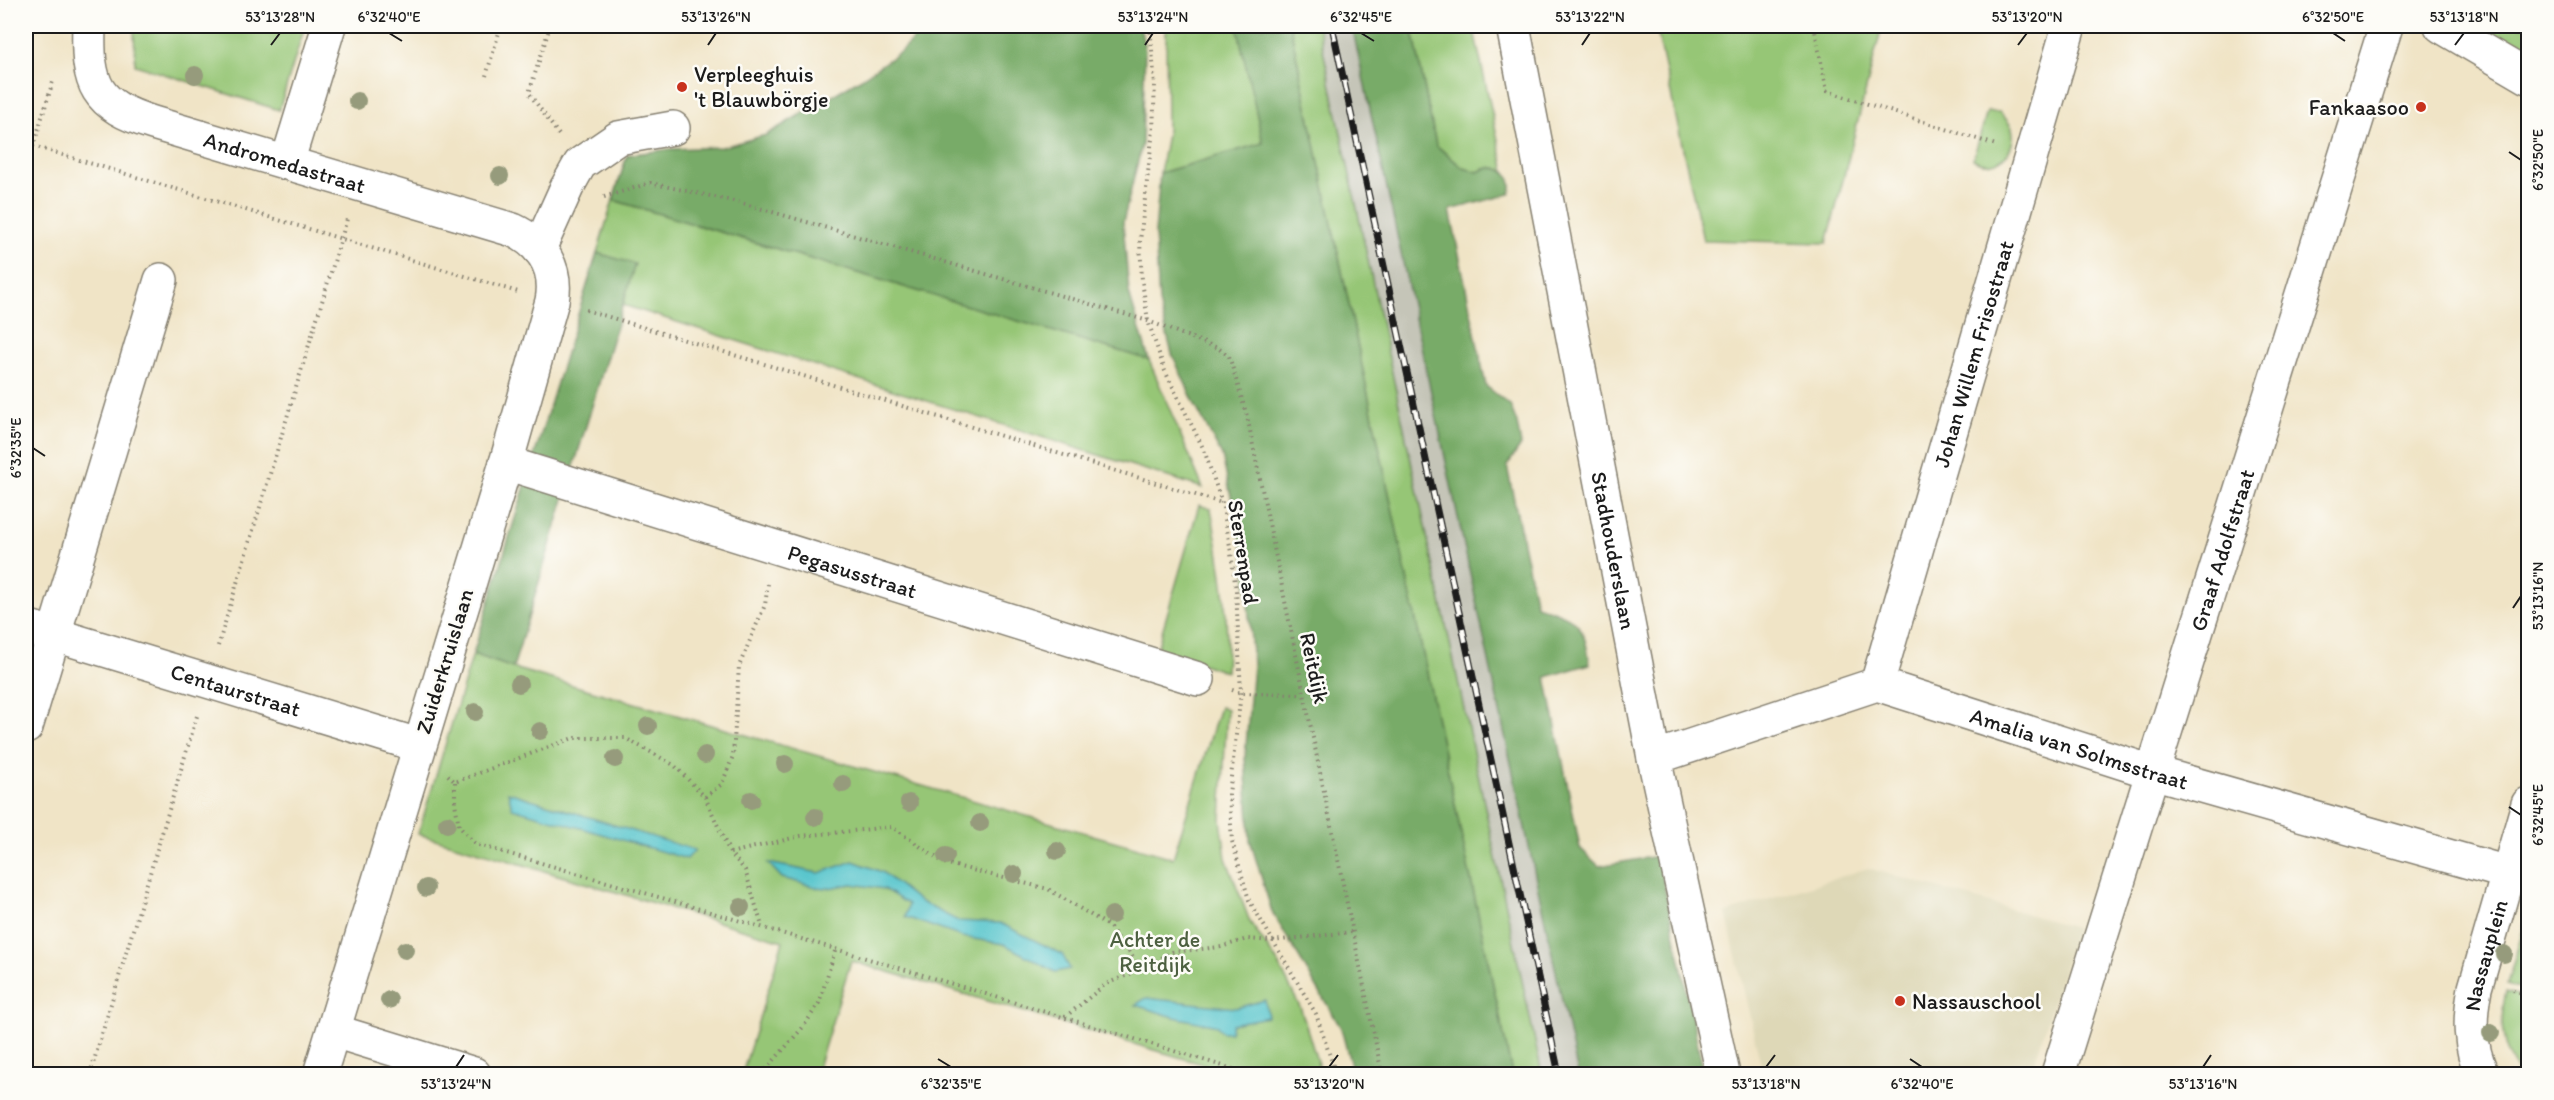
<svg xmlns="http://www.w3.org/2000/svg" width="2554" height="1100" font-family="Itim,sans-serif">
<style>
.built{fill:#ded8b7}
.industrial{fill:#c5c5b8}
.green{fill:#96c676;stroke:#597149;stroke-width:1.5}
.forest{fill:#78ab67;stroke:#4a6442;stroke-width:1.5}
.water{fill:#57c5cc;stroke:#3a7074;stroke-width:1.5}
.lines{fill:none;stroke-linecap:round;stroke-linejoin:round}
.minor-casing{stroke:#868071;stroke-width:36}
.path{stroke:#868071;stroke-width:4;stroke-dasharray:1.5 4.5;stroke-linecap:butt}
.minor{stroke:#fff;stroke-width:33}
.rail-casing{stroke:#1c1c1c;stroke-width:7}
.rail{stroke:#fdfcf7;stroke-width:4.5;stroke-dasharray:14;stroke-linecap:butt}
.tree{fill:#969b7c}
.ticks{fill:none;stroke:#1c1c1c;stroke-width:2}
.poi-dot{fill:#c8321e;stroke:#fdfcf7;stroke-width:2}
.labels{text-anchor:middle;stroke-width:5;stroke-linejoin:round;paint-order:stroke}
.poi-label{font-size:22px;fill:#1c1c1c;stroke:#fdfcf7;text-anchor:start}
.street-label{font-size:22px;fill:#1c1c1c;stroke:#fdfcf7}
.park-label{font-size:22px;fill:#4d6040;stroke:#fdfcf7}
.neatline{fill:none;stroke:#1c1c1c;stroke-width:2}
.ticks-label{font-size:15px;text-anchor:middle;fill:#1c1c1c}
</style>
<rect width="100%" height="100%" fill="#fdfcf7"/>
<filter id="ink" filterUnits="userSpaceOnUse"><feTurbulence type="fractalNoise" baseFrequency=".0167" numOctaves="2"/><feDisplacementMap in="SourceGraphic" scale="12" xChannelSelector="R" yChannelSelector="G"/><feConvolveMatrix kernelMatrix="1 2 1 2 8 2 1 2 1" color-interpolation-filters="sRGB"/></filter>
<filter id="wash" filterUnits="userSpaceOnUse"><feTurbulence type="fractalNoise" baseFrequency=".008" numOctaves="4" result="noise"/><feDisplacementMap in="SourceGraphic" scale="24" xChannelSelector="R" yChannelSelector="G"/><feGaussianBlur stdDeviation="1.35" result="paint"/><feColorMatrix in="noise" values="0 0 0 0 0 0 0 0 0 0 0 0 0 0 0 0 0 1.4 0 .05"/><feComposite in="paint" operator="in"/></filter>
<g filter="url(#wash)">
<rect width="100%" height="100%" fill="#f0e4c6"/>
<path class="built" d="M1868 868 2076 928 2031 1074H1763L1726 913Z"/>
<path class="industrial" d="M1318 26H1352L1578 1074H1542Z"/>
<g class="green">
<path d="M134 26H305L279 110 135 65Z"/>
<path d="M1166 26H1239L1263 143 1160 173 1167 134Z"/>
<path d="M1290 26H1318L1542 1074H1512Z"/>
<path d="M1412 26H1473L1505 172C1495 166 1489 166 1478 172L1463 168 1436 145Z"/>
<path d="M1656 26H1882L1827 243 1703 240Z"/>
<path d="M2461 26H2528V66Z"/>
<path d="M1987 112H2000C2004 117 2010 123 2012 128 2018 153 1995 172 1973 159Z"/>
<path d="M613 200 1149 360 1203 488 623 305 634 264 597 253Z"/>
<path d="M1199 505 1211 509C1221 564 1230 616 1226 672L1157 649Z"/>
<path d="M473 654 513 668 1173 858 1220 707 1227 709 1221 820 1226 858 1250 922 1278 963 1301 1009 1321 1074H1236L851 961 816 1074H742L783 941 418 834Z"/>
<path d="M2528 913V1074H2519C2501 1047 2499 1023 2506 992L2525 997 2526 990 2507 984Z"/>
</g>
<g class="forest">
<path d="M927 26H1140L1145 50 1142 145 1123 222 1129 293 1149 360 613 200 627 155 671 149 722 147 766 135 860 79 900 52Z"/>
<path d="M1237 26H1290L1512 1074H1353L1341 1028 1272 912 1250 840 1245 757 1253 665 1244 555 1222 456 1196 407 1172 354 1159 303 1155 233 1160 173 1263 143Z"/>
<path d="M1352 26H1412L1436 145 1463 168 1478 172C1495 162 1516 172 1510 194L1450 210 1486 386 1510 405 1517 423 1521 445 1507 466 1536 605C1578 620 1583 620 1590 664L1546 677 1580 848 1599 866 1658 856 1704 1074H1578Z"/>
<path d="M597 253 635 264 513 668 473 654Z"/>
</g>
<g class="water">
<path d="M508 792 695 850 687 859 512 808Z"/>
<path d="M853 861 882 872 919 901 958 921 1000 923 1062 954 1070 969 1055 972 1004 944 962 937 905 917 908 904 884 889 852 884 823 889 782 878 768 863 819 873Z"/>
<path d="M1146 998 1236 1008 1265 1000 1268 1017 1232 1024 1230 1032H1222L1217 1026 1174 1017 1135 1005Z"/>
</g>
</g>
<g filter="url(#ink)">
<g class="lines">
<g class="minor-casing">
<g id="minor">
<path id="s1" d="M89 26C87 85 95 105 153 123L513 230C543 244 558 269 552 301L506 463 320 1074"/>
<path id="s2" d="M1513 26 1654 758 1723 1074"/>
<path d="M2441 26 2528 77"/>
<path d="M287 163 329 26"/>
<path d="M539 249 567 187 580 164 618 138 673 128"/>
<path id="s3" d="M506 463 1198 679"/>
<path id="s4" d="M26 626 418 745"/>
<path id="s5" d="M1877 684 2069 26"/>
<path d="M26 727 161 280"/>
<path id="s6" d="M1654 758 1877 684 2152 772 2508 873"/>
<path d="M334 1031 474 1074"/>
<path id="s7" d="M2058 1074 2386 26"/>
<path id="s8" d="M2482 1074C2469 1046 2469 1019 2475 988L2528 804"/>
</g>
</g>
<g class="path">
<path d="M550 26 529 93 559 135"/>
<path d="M1150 26 1155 85 1153 130 1140 241 1142 281 1148 321 1165 371 1204 450 1222 503 1230 546 1236 590 1241 693 1229 794 1232 841 1249 900 1316 1014 1336 1074"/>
<path d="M1814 26 1827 91 1996 145"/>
<path d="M486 76 501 26"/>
<path d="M33 146 518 292"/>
<path d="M26 170 53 81H55"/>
<path d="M604 197 650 183 738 202 1148 321 1218 348 1229 356 1247 416 1382 1074"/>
<path d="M586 310 1222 503"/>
<path d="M218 646 347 219"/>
<path d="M1232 690 1241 693 1303 694"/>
<path d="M448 775 455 782 573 738H625L674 765 705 797 730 853 745 870 762 926"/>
<path d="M455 782V803L459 826 475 844C734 918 992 995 1249 1074"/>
<path d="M705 797 722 784 733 756 739 666 765 605 768 584"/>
<path d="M730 853 801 836 892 827 944 863 1048 889 1109 926 1142 969"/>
<path d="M2513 990 2525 994"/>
<path d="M1065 1017 1106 984 1142 969 1172 952 1221 947 1247 939 1272 941 1352 932"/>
<path d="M90 1074 197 716"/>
<path d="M762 1074 804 1026 819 1003 835 951"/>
</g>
<use href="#minor" class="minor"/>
<g class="rail-casing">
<path id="rail" d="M1332 26 1559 1074"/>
</g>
<use href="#rail" class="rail"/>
</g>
<g class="tree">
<circle cx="195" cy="75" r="9"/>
<circle cx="357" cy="101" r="9"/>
<circle cx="500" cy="176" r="9"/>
<circle cx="519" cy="684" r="9"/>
<circle cx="475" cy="712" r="9"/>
<circle cx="648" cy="726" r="9"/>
<circle cx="540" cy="731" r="9"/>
<circle cx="705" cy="755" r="9"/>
<circle cx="615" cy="759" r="9"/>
<circle cx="785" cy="764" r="9"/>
<circle cx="843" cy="784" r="9"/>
<circle cx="751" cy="800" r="9"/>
<circle cx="909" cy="803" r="9"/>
<circle cx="815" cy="817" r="9"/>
<circle cx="980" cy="823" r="9"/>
<circle cx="447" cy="824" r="9"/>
<circle cx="1057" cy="851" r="9"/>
<circle cx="946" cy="856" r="9"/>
<circle cx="1014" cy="874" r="9"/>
<circle cx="426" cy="888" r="9"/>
<circle cx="741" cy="907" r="9"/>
<circle cx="1112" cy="915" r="9"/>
<circle cx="405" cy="950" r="9"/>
<circle cx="2504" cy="954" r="9"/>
<circle cx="389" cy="1000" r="9"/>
<circle cx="2491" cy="1033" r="9"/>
</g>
</g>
<path class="ticks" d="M389 33 402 41M1361 33 1374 41M2333 33 2345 41M271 45 280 33M708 45 716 33M1145 45 1153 33M1582 45 1590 33M2018 45 2027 33M2455 45 2464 33M2509 152 2521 160M33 448 45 456M2513 608 2521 596M2509 807 2521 815M938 1059 951 1067M1910 1059 1922 1067M456 1067 464 1055M1329 1067 1338 1055M1766 1067 1775 1055M2203 1067 2211 1055"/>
<g class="poi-dot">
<circle cx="682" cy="87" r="6"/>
<circle cx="2421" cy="107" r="6"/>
<circle cx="1900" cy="1001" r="6"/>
</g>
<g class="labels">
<g class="poi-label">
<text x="694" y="82">Verpleeghuis<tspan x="694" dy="25">'t Blauwbörgje</tspan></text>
<text x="2409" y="115" text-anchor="end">Fankaasoo</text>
<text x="1912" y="1009">Nassauschool</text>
</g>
<g class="street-label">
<text dy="8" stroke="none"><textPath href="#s1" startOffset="268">Andromedastraat</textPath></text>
<text dy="8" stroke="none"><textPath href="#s5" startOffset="344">Johan Willem Frisostraat</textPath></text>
<text dy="8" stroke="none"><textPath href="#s7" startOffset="549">Graaf Adolfstraat</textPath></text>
<text dy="8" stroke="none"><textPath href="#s2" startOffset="534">Stadhouderslaan</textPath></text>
<text transform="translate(1244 552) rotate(81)" y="8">Sterrenpad</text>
<text dy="8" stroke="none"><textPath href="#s3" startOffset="363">Pegasusstraat</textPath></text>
<text transform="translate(444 661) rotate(-73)" y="8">Zuiderkruislaan</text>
<text transform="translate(1315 668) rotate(78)" y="8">Reitdijk</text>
<text dy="8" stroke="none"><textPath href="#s4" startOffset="219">Centaurstraat</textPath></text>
<text dy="8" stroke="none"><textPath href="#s6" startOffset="447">Amalia van Solmsstraat</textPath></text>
<text dy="8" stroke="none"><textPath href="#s8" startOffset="122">Nassauplein</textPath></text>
</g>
<g class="park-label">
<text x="1155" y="947">Achter de<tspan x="1155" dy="25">Reitdijk</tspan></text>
</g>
</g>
<rect width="2554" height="1100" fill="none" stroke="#fdfcf7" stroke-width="66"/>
<rect x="33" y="33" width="2488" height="1034" class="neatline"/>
<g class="ticks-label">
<text x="280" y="22">53°13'28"N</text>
<text x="389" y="22">6°32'40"E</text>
<text x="716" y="22">53°13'26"N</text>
<text x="1153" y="22">53°13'24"N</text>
<text x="1361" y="22">6°32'45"E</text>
<text x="1590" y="22">53°13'22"N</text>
<text x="2027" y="22">53°13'20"N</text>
<text x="2333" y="22">6°32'50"E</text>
<text x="2464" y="22">53°13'18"N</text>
<text transform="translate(2538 160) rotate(-90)" y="5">6°32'50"E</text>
<text transform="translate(16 448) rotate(-90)" y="5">6°32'35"E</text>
<text transform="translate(2538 596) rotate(-90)" y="5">53°13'16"N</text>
<text transform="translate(2538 815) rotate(-90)" y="5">6°32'45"E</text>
<text x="456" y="1089">53°13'24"N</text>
<text x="951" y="1089">6°32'35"E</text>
<text x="1329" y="1089">53°13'20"N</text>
<text x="1766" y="1089">53°13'18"N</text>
<text x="1922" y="1089">6°32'40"E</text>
<text x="2203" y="1089">53°13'16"N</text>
</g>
</svg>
